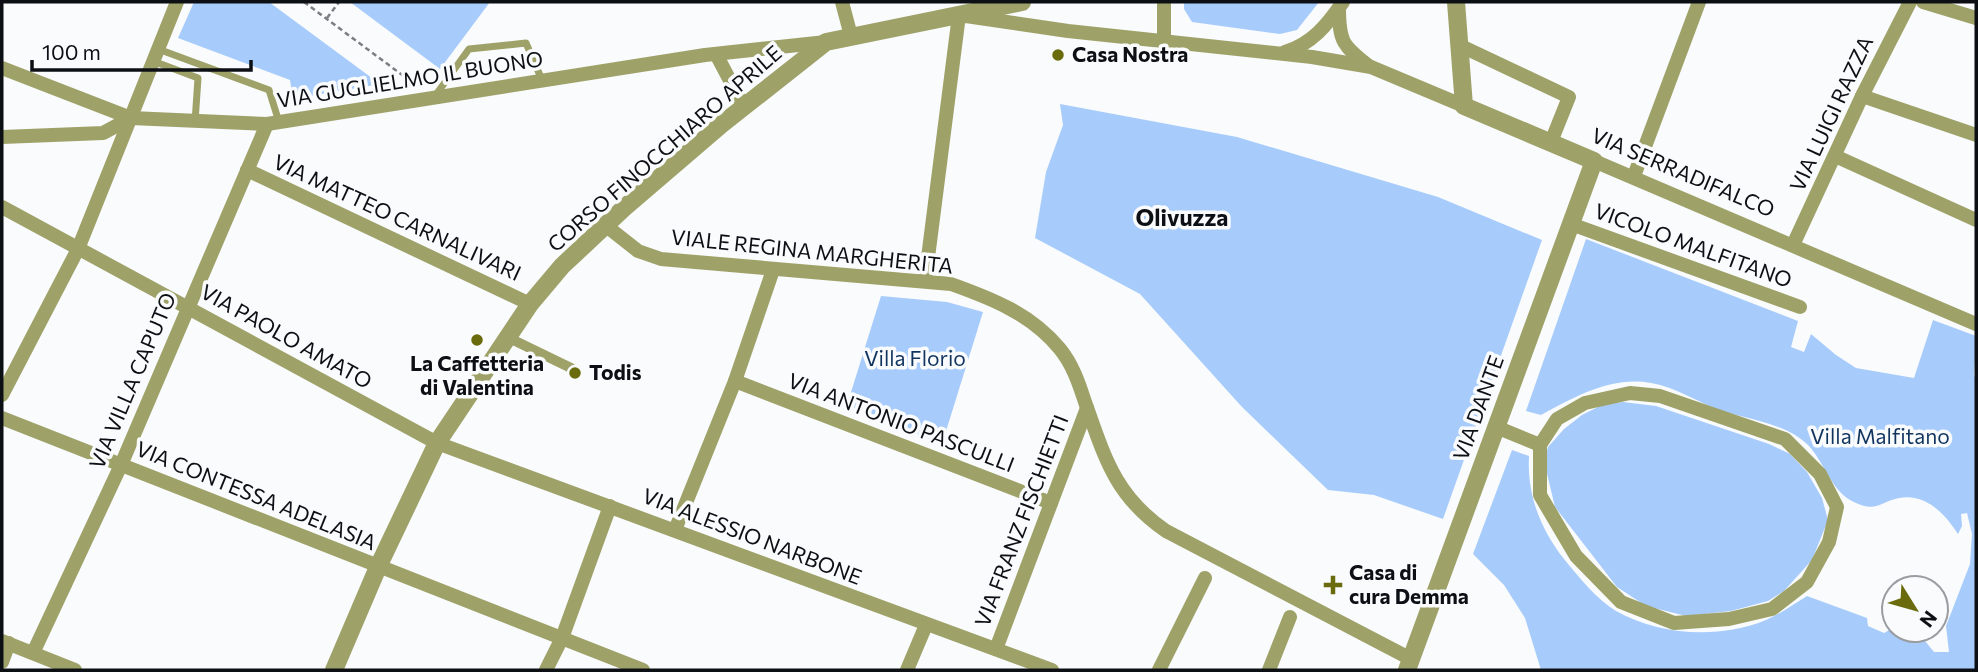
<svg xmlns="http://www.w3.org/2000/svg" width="1978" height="672" font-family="Commissioner,sans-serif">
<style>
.green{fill:#a7ccfc}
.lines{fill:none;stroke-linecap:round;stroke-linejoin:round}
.path{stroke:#7c7f82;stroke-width:2.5;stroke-dasharray:5 3.5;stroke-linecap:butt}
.service{stroke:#9fa268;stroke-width:7}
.pedestrian{stroke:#9fa268;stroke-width:10}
.minor{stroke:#9fa268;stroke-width:14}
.tertiary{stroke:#9fa268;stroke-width:18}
.poi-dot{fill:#6a6b0c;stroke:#f9fbfd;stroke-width:2.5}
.labels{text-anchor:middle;stroke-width:7;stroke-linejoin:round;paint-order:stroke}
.poi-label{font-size:21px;font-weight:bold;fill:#0c1014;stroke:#f9fbfd;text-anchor:start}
.street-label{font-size:21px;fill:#0c1014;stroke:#f9fbfd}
.park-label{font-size:21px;fill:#11345f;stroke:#f9fbfd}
.neighbourhood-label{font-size:23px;font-weight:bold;fill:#0c1014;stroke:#f9fbfd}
</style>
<rect width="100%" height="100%" fill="#f9fbfd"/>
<g class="green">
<path d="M194 2H269L380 84 293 99 290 80 178 38Z"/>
<path d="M350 2H490L440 69Z"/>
<path d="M1184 2H1319L1297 30 1280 34 1192 22 1184 9Z"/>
<path d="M1060 104 1237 137 1438 197 1542 240 1443 519 1374 495 1328 490 1242 407 1140 294 1035 238 1046 172 1063 125Z"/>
<path d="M1586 239 1798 321 1791 347 1804 352 1811 334 1836 355 1856 368 1914 378 1933 320 1976 336 1974 376 1976 378V670H1541L1525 618 1504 585 1473 554 1512 450 1529 456C1527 495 1540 528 1564 559 1579 577 1596 599 1616 611 1661 636 1719 639 1766 620 1780 614 1794 604 1807 596L1867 618 1868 626 1884 633 1891 629 1925 641 1934 652H1949L1946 626 1970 564 1972 534 1967 513 1961 514 1962 526 1958 534C1945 514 1926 493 1899 498 1879 502 1877 513 1854 502 1832 493 1824 461 1808 445 1786 424 1753 420 1725 412 1700 404 1676 387 1651 383 1611 376 1575 397 1541 415L1526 411Z"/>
<path d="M881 296 947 302 983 312 942 444 847 405Z"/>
<path d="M1623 402 1656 406 1769 444 1790 454 1807 472 1822 498 1828 520 1812 560 1784 591 1768 601 1731 611 1686 616 1646 606 1617 587 1555 507 1544 461 1548 447 1564 429 1582 415 1604 404Z"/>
</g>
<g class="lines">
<g class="path">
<path d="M304 2 417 86"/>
<path d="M327 18 339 2"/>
</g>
<g class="service">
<path d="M158 49 269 90 279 122"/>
<path d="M153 61 198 78 195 122"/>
<path d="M435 96 469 49 526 43 542 80"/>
</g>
<path class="pedestrian" d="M507 337 571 368"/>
<g class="minor">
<path d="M842 2 851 36"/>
<path d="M1164 2V41"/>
<path d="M1923 2 1976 18"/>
<path d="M1339 8C1339 42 1343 46 1369 66"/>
<path d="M1461 46 1569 97 1551 142"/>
<path d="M1285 52C1312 44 1327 25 1343 2"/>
<path d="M716 54 744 107"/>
<path d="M2 68 131 118"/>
<path d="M1862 96 1976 135"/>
<path d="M2 137 103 133 131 118 267 124 705 55 826 42"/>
<path d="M1835 156 1976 220"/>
<path d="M1594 161 1976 324"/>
<path d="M247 170 530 304"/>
<path d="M1634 176 1699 2"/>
<path d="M2 207 437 443 1052 670"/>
<path d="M1571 224 1800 307"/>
<path d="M605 225 638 251 661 259 951 284C993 299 1031 314 1060 349 1073 365 1079 384 1085 402 1105 458 1115 496 1166 531L1411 659"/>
<path d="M1793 245 1862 96 1910 2"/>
<path d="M925 281 959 15 1068 31 1312 57 1371 67 1464 106"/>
<path d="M735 381 1051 503"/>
<path d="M2 395 78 249 177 2"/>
<path d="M2 418 643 670"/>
<path d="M1496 427 1540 445V495L1576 556 1621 602 1674 623 1729 619 1772 609 1807 582 1829 542 1837 507 1820 474 1785 439 1660 396 1630 393 1585 403 1557 419 1540 445"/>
<path d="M675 530 735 381 773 270"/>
<path d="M2 641 75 670"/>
<path d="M996 649 1087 408"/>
<path d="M33 653 121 465 267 124"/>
<path d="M2 662 9 643"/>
<path d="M546 670 562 638 610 506"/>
<path d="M907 670 926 625"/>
<path d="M1159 670 1205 578"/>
<path d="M1269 670 1290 617"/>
</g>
<g class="tertiary">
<path d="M334 670 378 567 437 443 530 304 562 266 624 208 722 124 826 42 1022 2"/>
<path d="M1407 670 1594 161 1464 106 1456 2"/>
</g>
</g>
<g class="poi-dot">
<circle cx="1058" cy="55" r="7"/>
<circle cx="477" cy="340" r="7"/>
<circle cx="575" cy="373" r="7"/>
<path d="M1329.5 574.5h7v7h7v7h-7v7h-7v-7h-7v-7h7z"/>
</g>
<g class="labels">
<g class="poi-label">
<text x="1072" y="62">Casa Nostra</text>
<text x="477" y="371" text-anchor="middle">La Caffetteria<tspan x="477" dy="24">di Valentina</tspan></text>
<text x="589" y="380">Todis</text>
<text x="1349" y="580">Casa di<tspan x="1349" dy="24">cura Demma</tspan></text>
</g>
<g class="street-label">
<text transform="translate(410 80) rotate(-9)" y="7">VIA GUGLIELMO IL BUONO</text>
<text transform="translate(1832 114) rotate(-65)" y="7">VIA LUIGI RAZZA</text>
<text transform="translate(665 149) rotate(-41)" y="7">CORSO FINOCCHIARO APRILE</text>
<text transform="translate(1683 173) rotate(23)" y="7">VIA SERRADIFALCO</text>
<text transform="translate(397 218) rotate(25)" y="7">VIA MATTEO CARNALIVARI</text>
<text transform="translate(1693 246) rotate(20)" y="7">VICOLO MALFITANO</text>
<text transform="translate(812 252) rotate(6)" y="7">VIALE REGINA MARGHERITA</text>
<text transform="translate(286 337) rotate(29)" y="7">VIA PAOLO AMATO</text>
<text transform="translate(133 381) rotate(-67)" y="7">VIA VILLA CAPUTO</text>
<text transform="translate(1479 408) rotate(-70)" y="7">VIA DANTE</text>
<text transform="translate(901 423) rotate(21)" y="7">VIA ANTONIO PASCULLI</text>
<text transform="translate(256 496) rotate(22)" y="7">VIA CONTESSA ADELASIA</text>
<text transform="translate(1022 521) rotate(-69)" y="7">VIA FRANZ FISCHIETTI</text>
<text transform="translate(752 537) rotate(21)" y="7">VIA ALESSIO NARBONE</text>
</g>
<g class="park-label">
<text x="915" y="366">Villa Florio</text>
<text x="1880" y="444">Villa Malfitano</text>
</g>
<g class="neighbourhood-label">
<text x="1182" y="226">Olivuzza</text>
</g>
</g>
<rect width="1978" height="672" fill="none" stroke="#0c1014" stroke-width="7"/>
<g transform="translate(1915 609) rotate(127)"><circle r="33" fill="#f9fbfd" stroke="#9a9da0" stroke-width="2"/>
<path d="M0-5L12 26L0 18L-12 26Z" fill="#6a6b0c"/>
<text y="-10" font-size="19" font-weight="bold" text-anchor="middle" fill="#0c1014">N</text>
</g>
<path d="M32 60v10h219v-10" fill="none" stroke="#0c1014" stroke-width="3.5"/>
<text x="42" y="60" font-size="21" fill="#0c1014" stroke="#f9fbfd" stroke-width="5" paint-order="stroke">100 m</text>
</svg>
